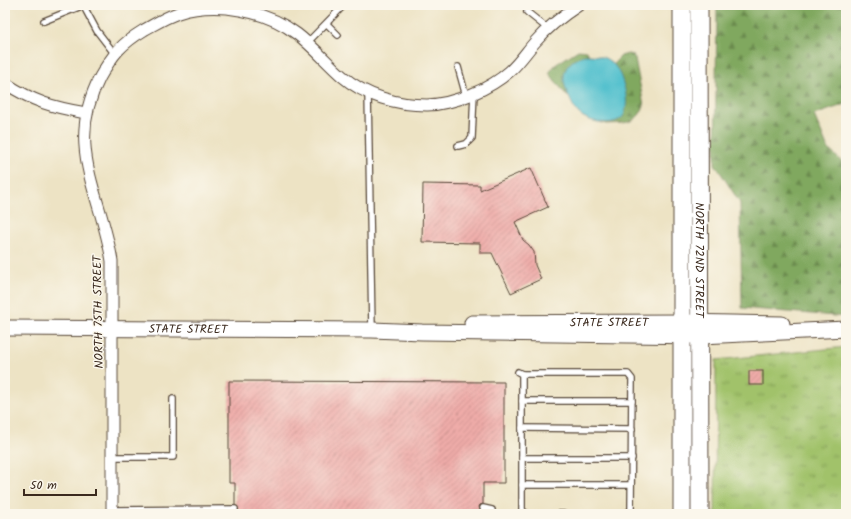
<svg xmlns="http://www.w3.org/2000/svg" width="851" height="519" font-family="Kalam,sans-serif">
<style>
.grass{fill:url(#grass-tufts);stroke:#6e7644}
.forest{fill:url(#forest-firs);stroke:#5e693e}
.water{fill:#55c1ce;stroke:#487676}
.building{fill:url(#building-hatch)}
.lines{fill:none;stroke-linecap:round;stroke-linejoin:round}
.lane-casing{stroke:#564637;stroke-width:8}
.street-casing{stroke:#564637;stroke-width:13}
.secondary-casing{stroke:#564637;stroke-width:17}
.primary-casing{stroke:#564637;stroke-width:19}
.lane{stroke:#fff;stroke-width:5.5}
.street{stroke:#fff;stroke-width:11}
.secondary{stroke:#fff;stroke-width:15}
.primary{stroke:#fff;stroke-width:17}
.labels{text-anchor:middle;stroke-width:3;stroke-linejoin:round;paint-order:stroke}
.street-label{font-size:12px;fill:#3b2a1e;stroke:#fbf7ec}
</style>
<defs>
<pattern id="grass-tufts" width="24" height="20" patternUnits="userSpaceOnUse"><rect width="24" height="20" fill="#a1c26b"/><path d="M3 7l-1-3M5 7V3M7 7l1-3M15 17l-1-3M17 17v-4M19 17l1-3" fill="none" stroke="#849e57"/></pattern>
<pattern id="forest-firs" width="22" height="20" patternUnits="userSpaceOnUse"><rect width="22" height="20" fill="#80a85f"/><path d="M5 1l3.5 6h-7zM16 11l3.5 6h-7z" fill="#6a894e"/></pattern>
<pattern id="building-hatch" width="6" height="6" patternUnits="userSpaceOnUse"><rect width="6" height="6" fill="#efaca9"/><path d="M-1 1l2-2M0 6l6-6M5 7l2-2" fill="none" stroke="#c38c89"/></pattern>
</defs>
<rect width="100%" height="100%" fill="#fbf7ec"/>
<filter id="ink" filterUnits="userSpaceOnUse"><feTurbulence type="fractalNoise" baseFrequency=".025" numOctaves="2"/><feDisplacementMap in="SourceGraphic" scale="8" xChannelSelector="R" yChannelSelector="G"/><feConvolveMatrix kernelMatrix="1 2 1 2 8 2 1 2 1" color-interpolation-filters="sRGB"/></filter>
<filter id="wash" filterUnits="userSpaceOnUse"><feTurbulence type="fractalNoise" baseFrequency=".012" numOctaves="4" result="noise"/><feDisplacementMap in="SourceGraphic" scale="16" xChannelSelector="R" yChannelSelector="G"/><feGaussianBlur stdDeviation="0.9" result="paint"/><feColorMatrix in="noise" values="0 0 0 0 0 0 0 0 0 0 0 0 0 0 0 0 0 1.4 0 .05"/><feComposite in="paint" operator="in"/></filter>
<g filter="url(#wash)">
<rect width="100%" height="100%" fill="#ede3c4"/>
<path class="grass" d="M846 347V514H715L716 360Z"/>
<g class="forest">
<path d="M717 5H846V104L814 115 828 149 846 165V317L742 308 740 203 715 164Z"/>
<path d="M578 50 587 51 590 58 572 97 567 96 549 73 555 65Z"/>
<path d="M628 54 633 55 635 59 644 105C638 125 623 123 606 124L602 123 600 119 615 62 621 56Z"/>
</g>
<path class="water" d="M584 55C611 54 619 66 625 90 627 98 627 108 624 115 617 127 592 123 582 116 576 112 573 106 570 99 560 78 561 64 584 55Z"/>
<g id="blocks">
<g class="building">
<path d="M531 168 548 207 515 222 523 240 529 245 534 252 535 265 541 279 511 293 492 253H480V243L422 242 423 184 480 185V190Z"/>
<rect x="749" y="371" width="14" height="14"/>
<path d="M229 381 504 382V483H483V504L480 505 479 507 483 514H235L239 509 235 505V483H229Z"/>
</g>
</g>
</g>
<g filter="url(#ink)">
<use href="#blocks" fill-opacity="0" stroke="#564637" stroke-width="1"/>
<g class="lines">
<g class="lane-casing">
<g id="lane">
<path d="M83 5 97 31 114 53"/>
<path d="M527 12 547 28"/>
<path d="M254 13 256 5"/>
<path d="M44 21 84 5"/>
<path d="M327 24 338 35"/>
<path d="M307 43 344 5"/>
<path d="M458 67 466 96"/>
<path d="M368 92 372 330"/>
<path d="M458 146 466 144 472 138 474 93"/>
<path d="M518 372 522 374H628L632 379 631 510 625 514"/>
<path d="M522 374V510L527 514H563"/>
<path d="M522 401H632"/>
<path d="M522 428 632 429"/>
<path d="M112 457H173V399"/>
<path d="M522 458H632"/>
<path d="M522 485H631"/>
<path d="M483 508 492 510V514"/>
<path d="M112 510 235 509"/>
</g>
</g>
<g class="street-casing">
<g id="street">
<path d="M5 83C34 102 52 107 86 113"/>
<path d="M112 514V261C101 193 64 146 100 77 113 54 121 44 144 30 155 24 166 17 178 13 216 1 266 10 297 34 314 47 327 63 342 76 365 96 397 105 427 105 455 104 490 89 510 71 520 62 527 51 535 42 548 27 562 16 579 5"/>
</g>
</g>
<g class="secondary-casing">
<g id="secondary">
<path id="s1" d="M472 323 682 322 782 324"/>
<path id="s2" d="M5 328 372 330 422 332 701 336 846 329"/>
</g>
</g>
<g class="primary-casing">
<g id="primary">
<path d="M682 5V514"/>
<path id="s3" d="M699 5 700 514"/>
</g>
</g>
<use href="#lane" class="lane"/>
<use href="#street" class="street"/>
<use href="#secondary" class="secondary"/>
<use href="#primary" class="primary"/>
</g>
</g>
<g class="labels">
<g class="street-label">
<text dy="4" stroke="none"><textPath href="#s3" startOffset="255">NORTH 72ND STREET</textPath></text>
<text transform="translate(98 312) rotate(-91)" y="4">NORTH 75TH STREET</text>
<text dy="4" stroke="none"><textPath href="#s1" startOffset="137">STATE STREET</textPath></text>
<text dy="4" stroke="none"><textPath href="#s2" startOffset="183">STATE STREET</textPath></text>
</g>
</g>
<rect width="851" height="519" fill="none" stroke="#fbf7ec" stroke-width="20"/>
<path d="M24 489v6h72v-6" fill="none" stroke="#3b2a1e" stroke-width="2"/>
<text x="30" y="489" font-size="12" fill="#3b2a1e" stroke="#fbf7ec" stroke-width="3" paint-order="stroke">50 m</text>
</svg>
